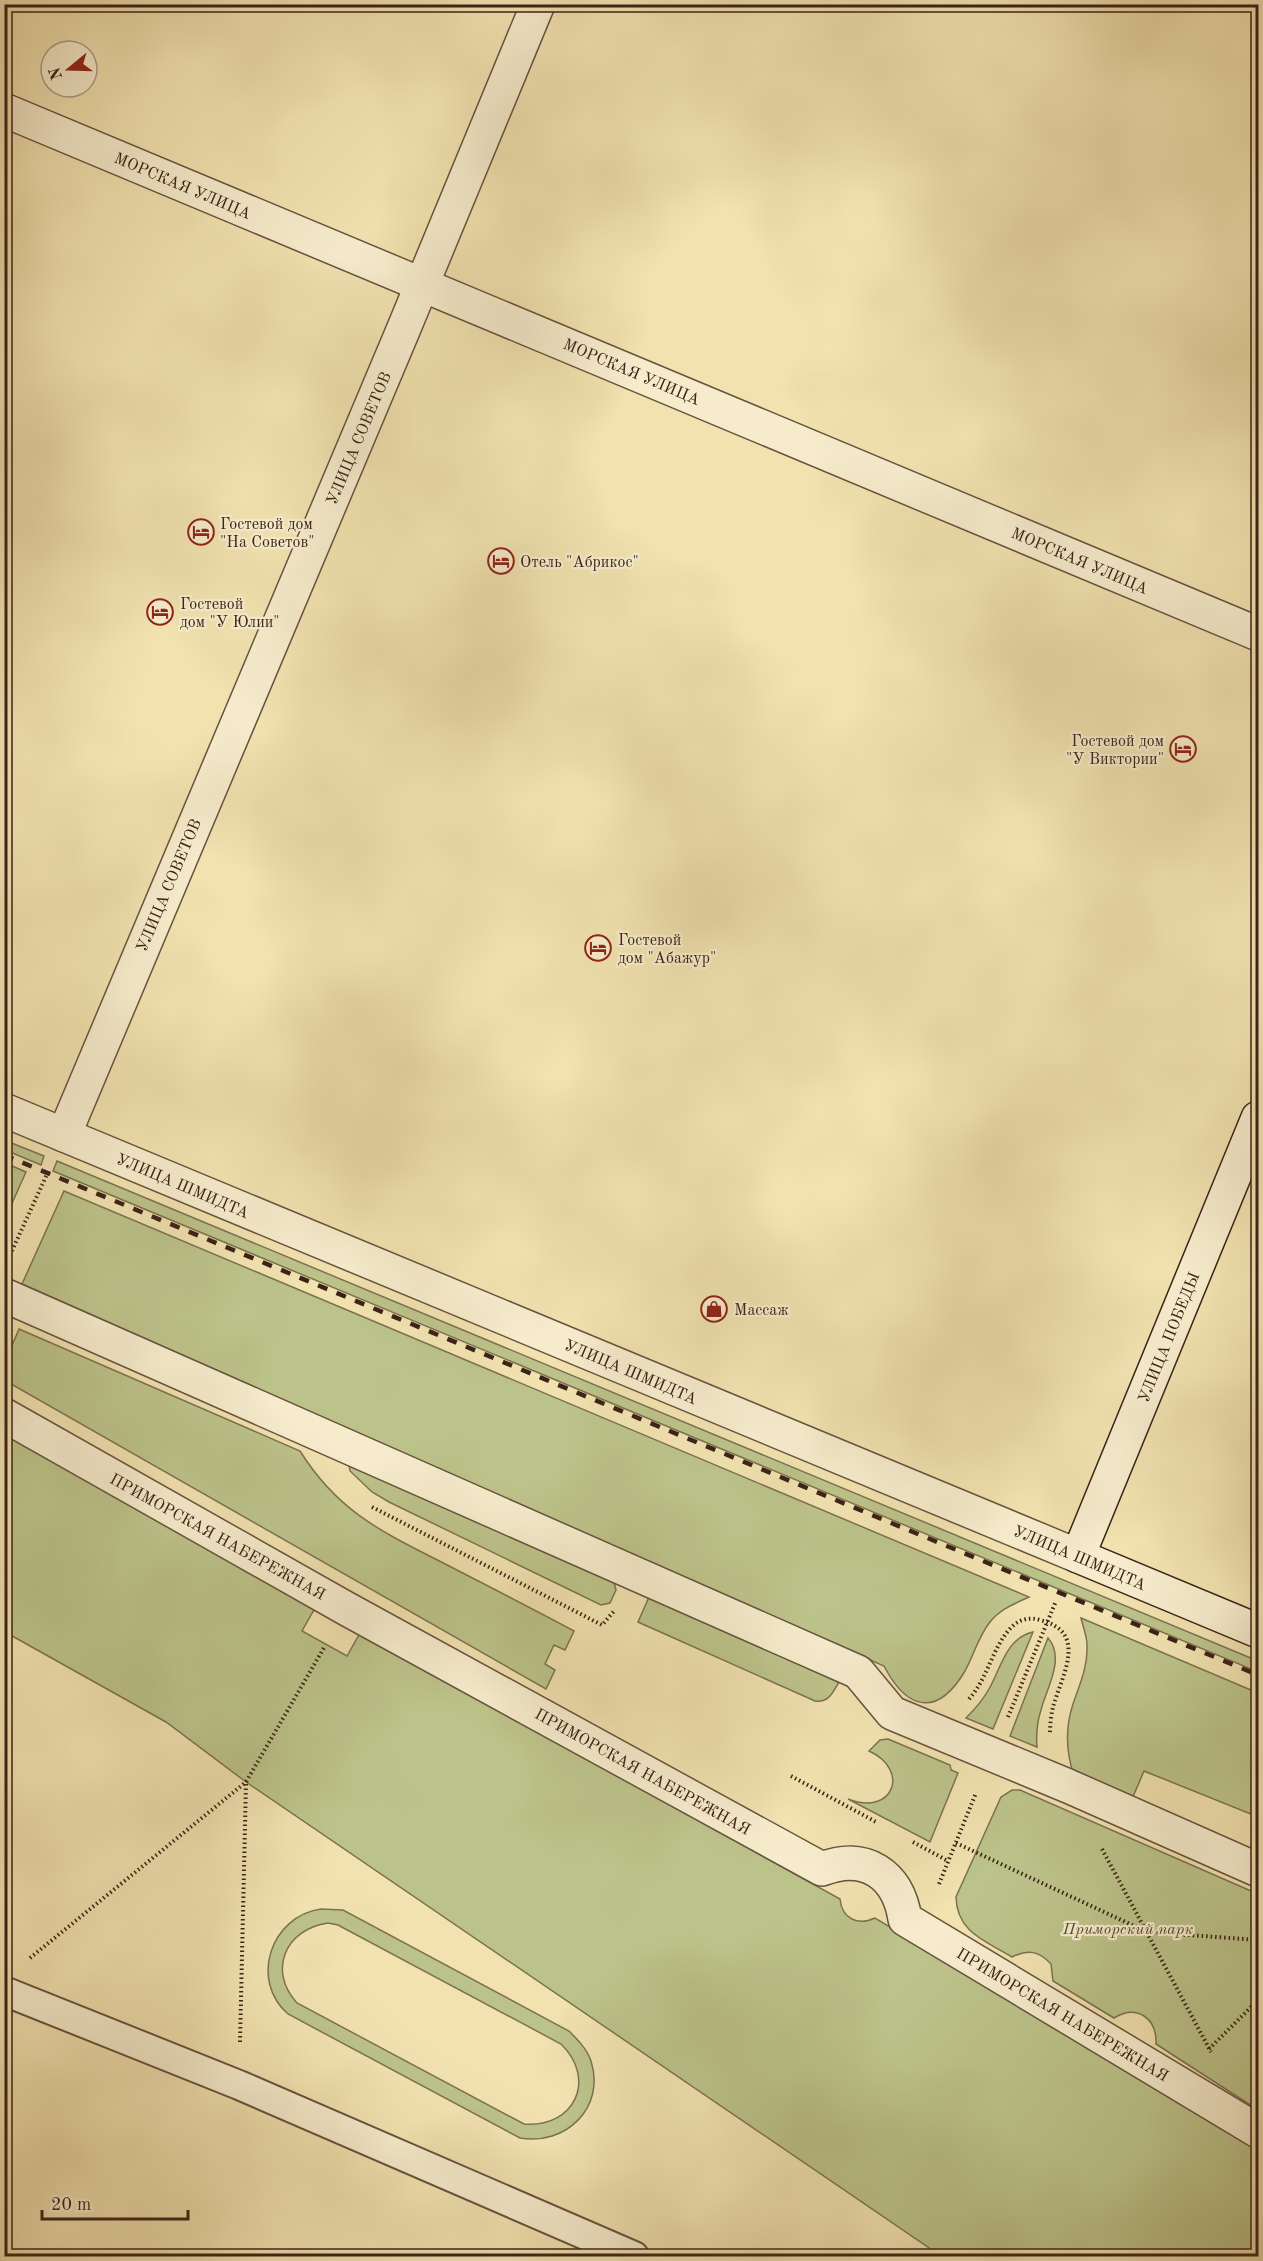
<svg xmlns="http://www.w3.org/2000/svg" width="1263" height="2261" font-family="'Old Standard TT',serif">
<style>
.green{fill:#bcc38a;stroke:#7c7250;stroke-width:1.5;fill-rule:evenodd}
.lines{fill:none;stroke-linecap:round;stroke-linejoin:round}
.lane-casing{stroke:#68523d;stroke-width:32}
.street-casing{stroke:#68523d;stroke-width:36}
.secondary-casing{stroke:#3b2217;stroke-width:36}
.path{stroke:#3b2217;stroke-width:4;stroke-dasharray:1.5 3;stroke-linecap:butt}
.lane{stroke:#f6eccc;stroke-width:28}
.street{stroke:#f6eccc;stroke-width:33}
.secondary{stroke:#f6eccc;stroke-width:33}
.rail{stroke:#3b2217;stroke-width:4.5;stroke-dasharray:10 10;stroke-linecap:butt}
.labels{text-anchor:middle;stroke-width:4.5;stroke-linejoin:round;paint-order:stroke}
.street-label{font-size:16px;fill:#3b2217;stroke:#f6eccc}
.poi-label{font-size:16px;fill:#3b2217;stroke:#f6eccc;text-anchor:start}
.park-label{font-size:16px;font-style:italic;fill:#5b4a34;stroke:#f6eccc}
</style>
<rect width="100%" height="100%" fill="#f1e2b0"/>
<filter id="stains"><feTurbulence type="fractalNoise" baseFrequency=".00333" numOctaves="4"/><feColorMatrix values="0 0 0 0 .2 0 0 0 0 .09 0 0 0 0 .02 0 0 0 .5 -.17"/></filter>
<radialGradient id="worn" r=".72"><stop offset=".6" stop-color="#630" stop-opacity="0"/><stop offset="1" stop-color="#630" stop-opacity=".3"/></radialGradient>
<g class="green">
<path d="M4 1140 44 1156 41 1165 5 1150Z"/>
<path d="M57 1161 1258 1661V1672L53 1171Z"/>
<path d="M5 1163 26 1172 5 1219Z"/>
<path d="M64 1191 1029 1597C1014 1604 1000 1609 990 1622 978 1637 974 1655 965 1671 937 1718 907 1710 884 1666L22 1284Z"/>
<path d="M19 1329 300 1451C340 1515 387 1534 451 1567 492 1588 533 1609 574 1631L565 1650 554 1645 545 1664 555 1670 546 1689 11 1384C0 1364 11 1349 19 1329Z"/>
<path d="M5 1432 315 1608 302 1631 347 1656 360 1633 840 1899C842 1919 858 1926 875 1918L1258 2145V2256H941L246 1782 166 1722 5 1632Z"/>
<path d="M349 1465 614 1582 616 1590 610 1603 601 1605 389 1502 372 1492 350 1471Z"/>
<path d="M649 1597 839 1682C833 1692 829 1703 815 1701L638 1622Z"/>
<path d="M1081 1618 1258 1693V1817L1144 1771 1132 1799 1074 1776C1066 1752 1065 1728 1073 1704 1080 1684 1088 1666 1087 1645 1087 1636 1083 1627 1081 1618Z"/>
<path d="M1033 1632 993 1729 966 1718C975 1709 983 1700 989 1689 1001 1668 1006 1638 1033 1632Z"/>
<path d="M1048 1638C1066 1658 1046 1689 1041 1710 1037 1722 1036 1734 1037 1747L1010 1736Z"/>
<path d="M888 1739 950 1765 951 1770 958 1773 930 1842 848 1799C893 1817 911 1770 869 1751L880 1740Z"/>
<path d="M1012 1790H1020L1258 1894V2110L1156 2044C1157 2018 1137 2004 1114 2018L1053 1981 1051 1964C1039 1951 1028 1949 1012 1957 986 1941 957 1933 956 1897L1001 1797Z"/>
<path d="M321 1909 343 1910 569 2031C578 2040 587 2049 591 2061 606 2108 565 2146 520 2138L288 2014C249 1980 271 1916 321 1909ZM328 1923 338 1925 561 2044C597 2079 575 2128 524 2124L297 2003C267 1970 286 1929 328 1923Z"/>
</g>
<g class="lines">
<g class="lane-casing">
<path id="lane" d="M4 1991 239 2085 634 2256"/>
</g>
<g class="street-casing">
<g id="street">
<path d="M4 110 1258 634"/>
<path d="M4 1110 1078 1556"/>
<path d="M64 1135 404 328 538 4"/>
<path d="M4 1295 858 1672 892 1713 1068 1786 1258 1870"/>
<path d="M4 1415 347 1609 822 1869C865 1852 898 1874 905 1919L1258 2131"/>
</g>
</g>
<g class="secondary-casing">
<path id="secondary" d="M1258 1118 1078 1556 1258 1631"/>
</g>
<g class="path">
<path d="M10 1255 48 1172"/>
<path d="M372 1507 602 1625 615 1610"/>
<path d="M969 1699C989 1677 993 1643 1014 1625 1021 1619 1030 1617 1040 1620 1089 1632 1062 1675 1053 1707 1051 1715 1050 1725 1050 1734"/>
<path d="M1008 1717 1056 1601"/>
<path d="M791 1776 878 1823"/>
<path d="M913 1842 948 1861"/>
<path d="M956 1843 1147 1932 1258 1940"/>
<path d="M1102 1849 1211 2052"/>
<path d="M939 1884 976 1793"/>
<path d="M30 1958 246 1782 325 1646"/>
<path d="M240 2042 246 1783"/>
<path d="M1209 2049 1258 2000"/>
</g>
<use href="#lane" class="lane"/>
<use href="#street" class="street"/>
<use href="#secondary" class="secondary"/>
<path class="rail" d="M4 1155 1258 1675"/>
</g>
<defs>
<g id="hotel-ring" transform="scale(1.35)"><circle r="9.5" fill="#f6eccc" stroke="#8f2418" stroke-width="1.5"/><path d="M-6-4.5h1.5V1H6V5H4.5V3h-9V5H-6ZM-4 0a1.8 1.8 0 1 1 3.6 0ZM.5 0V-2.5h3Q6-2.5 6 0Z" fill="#8f2418"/></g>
<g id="shop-ring" transform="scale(1.35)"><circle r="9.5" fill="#f6eccc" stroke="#8f2418" stroke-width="1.5"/><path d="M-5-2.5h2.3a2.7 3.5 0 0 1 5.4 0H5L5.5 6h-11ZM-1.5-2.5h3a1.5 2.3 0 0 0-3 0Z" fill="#8f2418"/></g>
</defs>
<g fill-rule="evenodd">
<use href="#hotel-ring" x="201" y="532"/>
<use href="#hotel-ring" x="501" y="561"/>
<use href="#hotel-ring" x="160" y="612"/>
<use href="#hotel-ring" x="1183" y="749"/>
<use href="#hotel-ring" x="598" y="948"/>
<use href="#shop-ring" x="714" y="1309"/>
</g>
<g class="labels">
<g class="street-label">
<text transform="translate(183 185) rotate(23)" y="6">МОРСКАЯ УЛИЦА</text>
<text transform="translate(632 371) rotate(23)" y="6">МОРСКАЯ УЛИЦА</text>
<text transform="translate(358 438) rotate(-67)" y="6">УЛИЦА СОВЕТОВ</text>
<text transform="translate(1080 560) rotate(23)" y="6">МОРСКАЯ УЛИЦА</text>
<text transform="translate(168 885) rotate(-67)" y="6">УЛИЦА СОВЕТОВ</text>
<text transform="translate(183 1185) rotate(23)" y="6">УЛИЦА ШМИДТА</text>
<text transform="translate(1168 1337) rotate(-68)" y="6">УЛИЦА ПОБЕДЫ</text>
<text transform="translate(631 1371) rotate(23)" y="6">УЛИЦА ШМИДТА</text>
<text transform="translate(218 1536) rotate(29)" y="6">ПРИМОРСКАЯ НАБЕРЕЖНАЯ</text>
<text transform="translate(1080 1557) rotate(23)" y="6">УЛИЦА ШМИДТА</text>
<text transform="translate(643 1771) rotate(29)" y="6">ПРИМОРСКАЯ НАБЕРЕЖНАЯ</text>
<text transform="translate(1063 2014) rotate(31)" y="6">ПРИМОРСКАЯ НАБЕРЕЖНАЯ</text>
</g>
<g class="poi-label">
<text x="220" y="529">Гостевой дом<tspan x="220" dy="18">"На Советов"</tspan></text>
<text x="520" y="567">Отель "Абрикос"</text>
<text x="180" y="609">Гостевой<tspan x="180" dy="18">дом "У Юлии"</tspan></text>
<text x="1164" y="746" text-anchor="end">Гостевой дом<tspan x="1164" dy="18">"У Виктории"</tspan></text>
<text x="618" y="945">Гостевой<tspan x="618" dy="18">дом "Абажур"</tspan></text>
<text x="734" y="1315">Массаж</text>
</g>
<g class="park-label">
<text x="1128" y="1934">Приморский парк</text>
</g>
</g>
<rect width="1263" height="2261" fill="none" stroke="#f1e2b0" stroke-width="24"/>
<rect x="6" y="6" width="1251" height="2249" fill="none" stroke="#3b2217" stroke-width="3"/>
<rect x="12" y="12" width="1239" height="2237" fill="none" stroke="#3b2217" stroke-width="1.5"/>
<g transform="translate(69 69) rotate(251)"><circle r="28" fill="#f6eccc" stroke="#ab9b84" stroke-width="1.5"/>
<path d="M0-4.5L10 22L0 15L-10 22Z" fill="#8f2418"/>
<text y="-9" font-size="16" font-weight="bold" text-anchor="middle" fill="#3b2217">N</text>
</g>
<path d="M42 2210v9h146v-9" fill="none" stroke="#3b2217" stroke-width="3"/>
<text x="51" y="2210" font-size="18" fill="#3b2217" stroke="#f6eccc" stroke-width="4.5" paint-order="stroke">20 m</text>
<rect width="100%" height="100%" filter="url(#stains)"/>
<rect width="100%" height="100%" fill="url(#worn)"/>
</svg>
